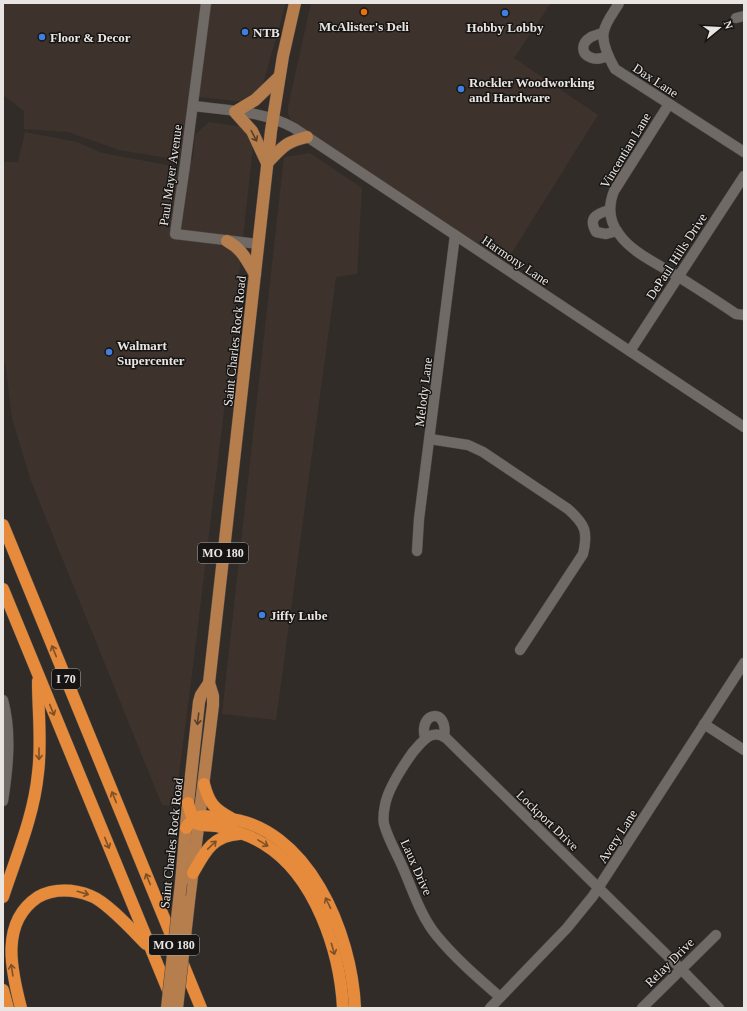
<svg xmlns="http://www.w3.org/2000/svg" width="747" height="1011" font-family="'Times New Roman',serif">
<style>
.built{fill:#3e322c}
.lines{fill:none;stroke-linecap:round;stroke-linejoin:round}
.minor-casing{stroke:#4f4a48;stroke-width:11}
.major-casing{stroke:#4f4a48;stroke-width:13}
.highway-casing{stroke:#4f4a48;stroke-width:13}
.minor{stroke:#706a66;stroke-width:10}
.major{stroke:#b67e4c;stroke-width:12}
.highway{stroke:#e58b3b;stroke-width:12}
.major-bridge-casing{stroke:#4f4a48;stroke-width:13;stroke-linecap:butt}
.major-bridge{stroke:#b67e4c;stroke-width:12}
.oneway{stroke:#573f2a}
.oneway2{stroke:#7e5027}
.food-dot{fill:#e8710a;stroke:#171513;stroke-width:1.5}
.shop-dot{fill:#3f7fe0;stroke:#171513;stroke-width:1.5}
.labels{text-anchor:middle;stroke-width:3;stroke-linejoin:round;paint-order:stroke}
.shield{fill:#171513;stroke:#aaa7a5;stroke-width:1}
.shield-label{font-size:12px;font-weight:bold;fill:#e9e5e3}
.poi-label{font-size:13px;font-weight:bold;fill:#e9e5e3;stroke:#171513;text-anchor:start}
.street-label{font-size:13px;fill:#e9e5e3;stroke:#171513}
</style>
<rect width="100%" height="100%" fill="#312c28"/>
<g class="built">
<path d="M3 3H286L261 91 246 102 189 96 180 160 119 150 68 132 24 129V111L3 95Z"/>
<path d="M311 3H551L514 58 598 115 506 262 291 120 288 114V107Z"/>
<path d="M209 122 242 127 253 146 227 386 194 658 175 806 162 805 31 481 12 418 6 368 3 357V162H18L25 132 77 142 102 153 178 167 193 159 195 135Z"/>
<path d="M310 153 362 188 357 274 336 277 276 720 222 714 284 157Z"/>
</g>
<g class="lines">
<g class="minor-casing">
<g id="minor">
<path d="M206 3 185 165 175 234 258 244"/>
<path d="M619 3C614 12 606 21 604 31 601 42 610 60 615 69L744 152"/>
<path d="M736 18 744 16"/>
<path d="M603 33C599 34 595 35 591 37 581 43 580 54 592 58 597 60 603 58 608 56"/>
<path d="M669 104 614 191C608 206 609 221 619 234 632 253 660 265 679 277 698 289 717 301 736 314L744 315"/>
<path d="M193 106C226 110 264 111 294 128L744 427"/>
<path d="M609 210C596 214 588 218 596 232L606 234 617 231"/>
<path d="M630 351 744 176"/>
<path d="M430 439 468 445 483 452 568 509C586 525 588 532 583 554L520 650"/>
<path d="M417 551 419 519 455 235"/>
<path d="M3 700C12 732 8 769 3 801"/>
<path d="M704 724 744 750"/>
<path d="M425 738C418 711 449 707 444 737"/>
<path d="M500 997C478 978 455 958 437 936 421 917 413 891 403 868 397 854 388 839 384 824 383 819 384 810 385 805 388 789 403 766 413 752 422 742 430 729 445 737L681 969 719 1008"/>
<path d="M490 1008 567 928 593 896 744 663"/>
<path d="M642 1008 716 935"/>
</g>
</g>
<g class="major-casing">
<g id="major">
<path d="M267 163 252 131 235 112 255 100 279 77"/>
<path d="M267 163C283 147 285 142 307 137"/>
<path d="M227 241C242 249 246 259 255 274"/>
<path d="M181 883 188 803 199 702 201 695 209 683"/>
<path d="M189 901 213 705V696L209 683 271 131 283 56 295 3"/>
</g>
</g>
<g class="highway-casing">
<g id="highway">
<path d="M3 525 201 1008"/>
<path d="M3 589 170 995"/>
<path d="M204 784C209 803 214 809 231 818"/>
<path d="M188 803C190 810 191 819 198 824 203 826 211 825 216 826 233 830 250 835 264 844 315 875 340 951 343 1008"/>
<path d="M186 828C196 812 207 816 223 818 308 824 352 934 355 1008"/>
<path d="M193 873C205 852 212 836 239 834"/>
<path d="M3 897C16 857 34 816 38 773 42 743 38 711 38 681"/>
<path d="M3 990 8 1008"/>
<path d="M21 1008C11 970 0 922 38 897 54 888 74 889 91 896 107 902 133 931 146 944"/>
</g>
</g>
<use href="#minor" class="minor"/>
<use href="#major" class="major"/>
<use href="#highway" class="highway"/>
<g class="major-bridge-casing">
<g id="major-bridge">
<path d="M167 1008 181 883"/>
<path d="M177 1008 189 901"/>
</g>
</g>
<use href="#major-bridge" class="major-bridge"/>
</g>
<defs><path id="oneway-shaft" d="M-6 0H5M1.5-3L5.5 0L1.5 3" fill="none" stroke-width="1.6" stroke-linecap="round" stroke-linejoin="round"/></defs>
<g class="oneway">
<use href="#oneway-shaft" transform="translate(254 136) rotate(62)"/>
<use href="#oneway-shaft" transform="translate(198 719) rotate(97)"/>
</g>
<g class="oneway2">
<use href="#oneway-shaft" transform="translate(54 651) rotate(-112)"/>
<use href="#oneway-shaft" transform="translate(52 710) rotate(68)"/>
<use href="#oneway-shaft" transform="translate(39 754) rotate(90)"/>
<use href="#oneway-shaft" transform="translate(114 797) rotate(-112)"/>
<use href="#oneway-shaft" transform="translate(107 843) rotate(68)"/>
<use href="#oneway-shaft" transform="translate(263 843) rotate(31)"/>
<use href="#oneway-shaft" transform="translate(212 845) rotate(-44)"/>
<use href="#oneway-shaft" transform="translate(148 879) rotate(-112)"/>
<use href="#oneway-shaft" transform="translate(83 893) rotate(16)"/>
<use href="#oneway-shaft" transform="translate(328 903) rotate(-116)"/>
<use href="#oneway-shaft" transform="translate(333 949) rotate(74)"/>
<use href="#oneway-shaft" transform="translate(12 970) rotate(-99)"/>
</g>
<circle class="food-dot" cx="364" cy="12" r="4"/>
<g class="shop-dot">
<circle cx="505" cy="13" r="4"/>
<circle cx="245" cy="32" r="4"/>
<circle cx="42" cy="37" r="4"/>
<circle cx="461" cy="89" r="4"/>
<circle cx="109" cy="352" r="4"/>
<circle cx="262" cy="615" r="4"/>
</g>
<g class="labels">
<g class="shield">
<rect x="198" y="543" width="50" height="20" rx="3"/>
<rect x="52" y="669" width="28" height="20" rx="3"/>
<rect x="149" y="935" width="50" height="20" rx="3"/>
</g>
<g class="shield-label">
<text x="223" y="557">MO 180</text>
<text x="66" y="683">I 70</text>
<text x="174" y="949">MO 180</text>
</g>
<g class="poi-label">
<text x="364" y="31" text-anchor="middle">McAlister's Deli</text>
<text x="505" y="32" text-anchor="middle">Hobby Lobby</text>
<text x="253" y="37">NTB</text>
<text x="50" y="42">Floor &amp; Decor</text>
<text x="469" y="87">Rockler Woodworking<tspan x="469" dy="15">and Hardware</tspan></text>
<text x="117" y="350">Walmart<tspan x="117" dy="15">Supercenter</tspan></text>
<text x="270" y="620">Jiffy Lube</text>
</g>
<g class="street-label">
<text transform="translate(656 80) rotate(33)" y="5">Dax Lane</text>
<text transform="translate(625 150) rotate(-59)" y="5">Vincentian Lane</text>
<text transform="translate(170 175) rotate(-82)" y="5">Paul Mayer Avenue</text>
<text transform="translate(676 256) rotate(-57)" y="5">DePaul Hills Drive</text>
<text transform="translate(516 260) rotate(34)" y="5">Harmony Lane</text>
<text transform="translate(234 341) rotate(-84)" y="5">Saint Charles Rock Road</text>
<text transform="translate(423 392) rotate(-83)" y="5">Melody Lane</text>
<text transform="translate(548 820) rotate(44)" y="5">Lockport Drive</text>
<text transform="translate(617 836) rotate(-57)" y="5">Avery Lane</text>
<text transform="translate(171 843) rotate(-84)" y="5">Saint Charles Rock Road</text>
<text transform="translate(417 867) rotate(66)" y="5">Laux Drive</text>
<text transform="translate(669 962) rotate(-45)" y="5">Relay Drive</text>
</g>
</g>
<rect width="747" height="1011" fill="none" stroke="#e9e5e3" stroke-width="8"/>
<g transform="translate(719 28) rotate(72)" stroke="#171513" stroke-width="3" paint-order="stroke">
<path d="M0-3L7 15L0 10L-7 15Z" fill="#e9e5e3"/>
<text y="-6" font-size="11" font-weight="bold" text-anchor="middle" fill="#e9e5e3">N</text>
</g>
</svg>
